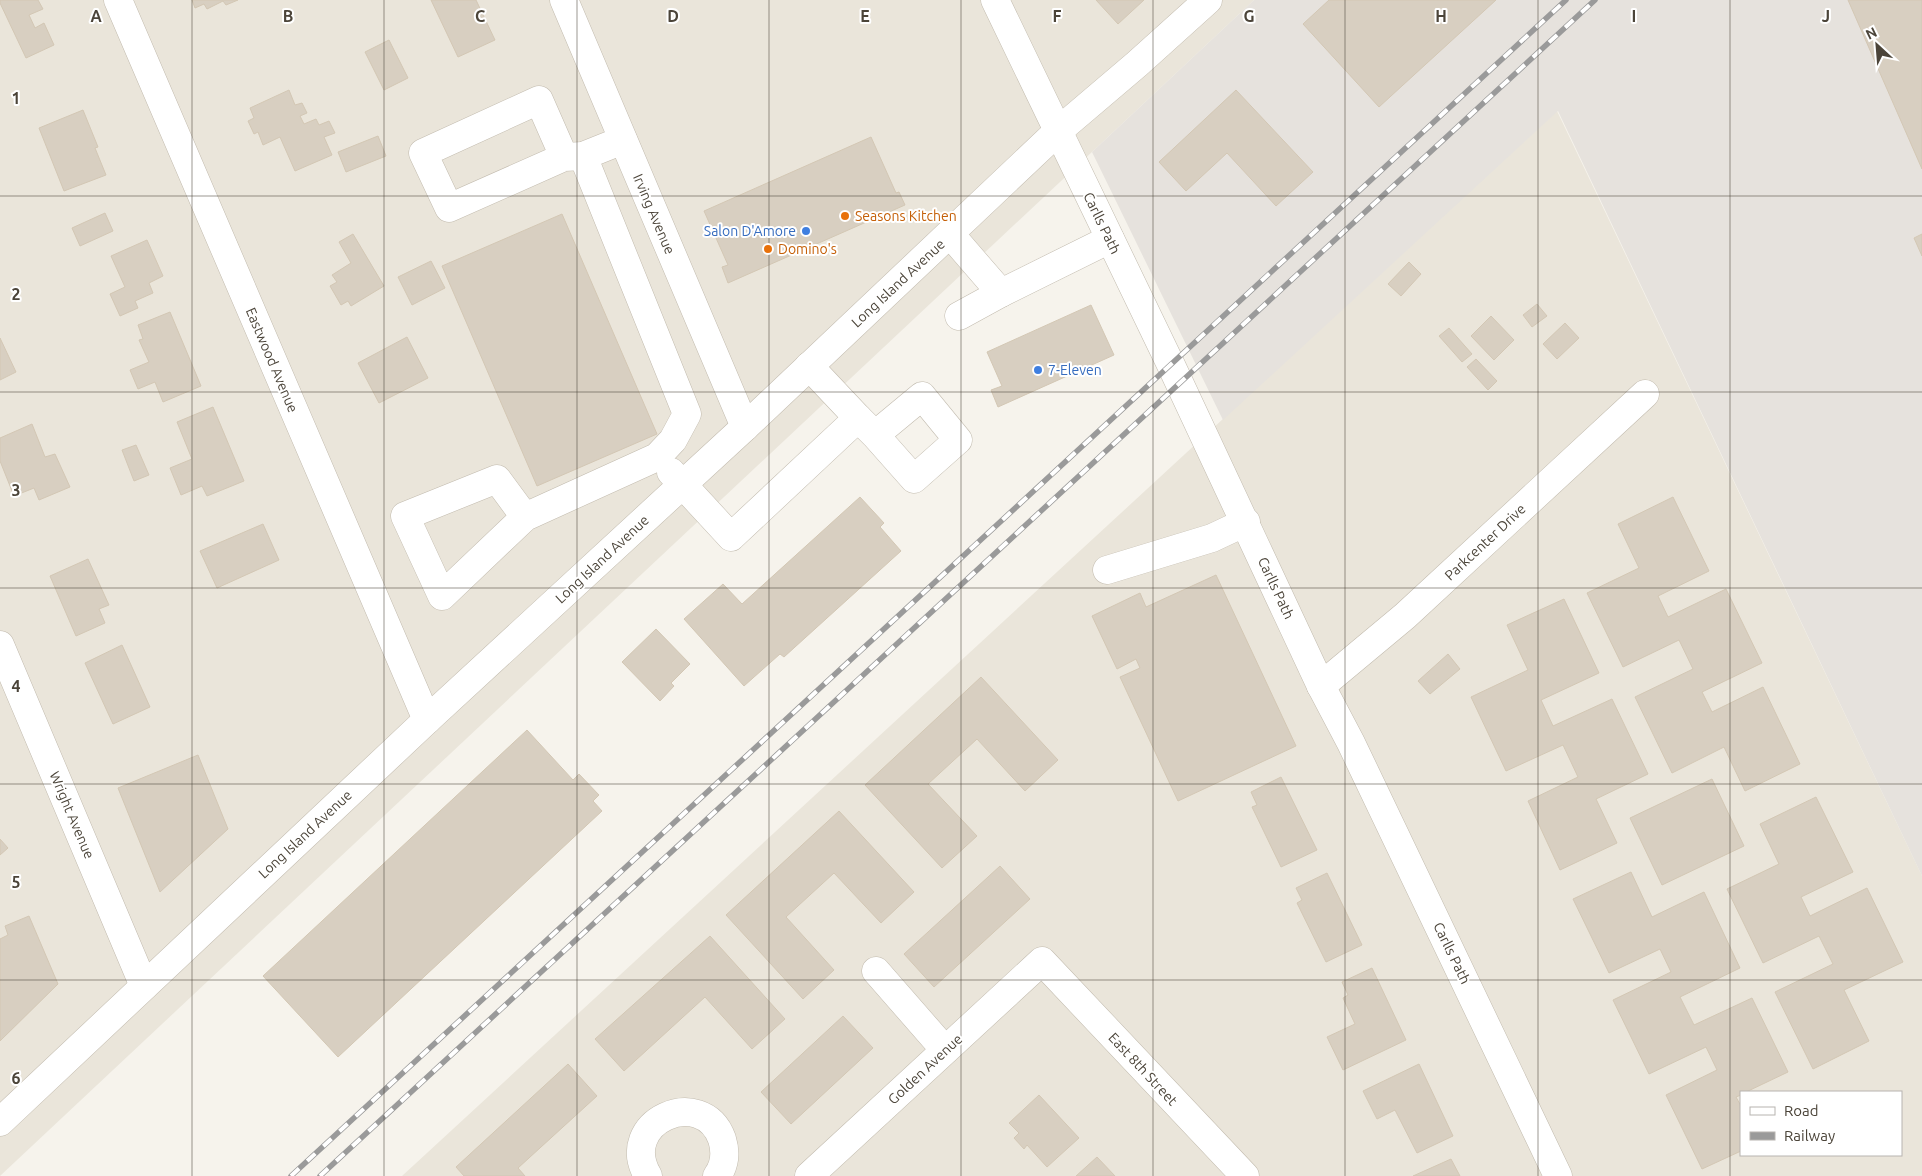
<svg xmlns="http://www.w3.org/2000/svg" width="1922" height="1176" font-family="Ubuntu,sans-serif">
<style>
.residential{fill:#eae5da;fill-rule:evenodd}
.industrial{fill:#e6e2dd}
.building{fill:#d8cfc1;stroke:#d3c7b4}
.lines{fill:none;stroke-linecap:round;stroke-linejoin:round}
.minor-casing{stroke:#c2bbae;stroke-width:29}
.minor{stroke:#fff;stroke-width:28}
.rail-casing{stroke:#9a9a9a;stroke-width:5.5}
.rail{stroke:#fff;stroke-width:4;stroke-dasharray:11;stroke-linecap:butt}
.grid{fill:none;stroke:#4b4439;stroke-width:1;stroke-opacity:0.55}
.food-dot{fill:#e8710a;stroke:#fff;stroke-width:2}
.shop-dot{fill:#3f7fe0;stroke:#fff;stroke-width:2}
.labels{text-anchor:middle;stroke-width:4;stroke-linejoin:round;paint-order:stroke}
.street-label{font-size:14px;fill:#4b4439;stroke:#fff}
.food-label{font-size:14px;fill:#c56008;stroke:#fff;text-anchor:start}
.shop-label{font-size:14px;fill:#366cbe;stroke:#fff;text-anchor:end}
.grid-label{font-size:16px;text-anchor:middle;font-weight:bold;fill:#4b4439;stroke:#fff;stroke-width:4;stroke-linejoin:round;paint-order:stroke}
</style>
<rect width="100%" height="100%" fill="#f6f3ec"/>
<g class="residential">
<path d="M0 0H1254L0 1176Z"/>
<path d="M1557 111 1922 876V1176H402ZM1741 1092H1901V1155H1741Z"/>
</g>
<path class="industrial" d="M1254 0H1922V876L1558 111 1223 420 1092 152Z"/>
<g class="building">
<path d="M0 0H38L43 9 29 15 35 28 44 23 54 45 26 58 0 3Z"/>
<path d="M192 0H238L226 5 223 1 207 9 204 4 195 8Z"/>
<path d="M431 0H476L495 40 458 57Z"/>
<path d="M1096 0H1144L1118 24Z"/>
<path d="M1329 0H1496L1379 107 1303 24Z"/>
<path d="M1848 0H1922V169Z"/>
<path d="M389 40 408 78 384 90 365 52Z"/>
<path d="M289 90 295 105 302 103 307 113 300 116 304 124 316 119 319 125 329 121 335 133 324 137 332 155 295 171 280 137 263 145 258 132 254 134 248 121 254 118 250 108Z"/>
<path d="M1236 90 1313 172 1276 206 1227 153 1186 191 1159 162Z"/>
<path d="M83 110 98 147 95 148 106 175 64 191 39 128Z"/>
<path d="M378 136 386 156 346 172 338 152Z"/>
<path d="M871 137 896 193 899 192 905 205 728 283 722 267 728 265 704 211Z"/>
<path d="M105 213 113 231 80 246 72 228Z"/>
<path d="M562 214 657 434 537 486 442 266Z"/>
<path d="M353 234 384 286 351 306 348 301 341 305 330 286 337 282 332 275 351 263 339 242Z"/>
<path d="M1922 234V256L1914 238Z"/>
<path d="M147 240 163 276 149 283 153 293 135 301 138 308 120 316 110 294 125 287 111 256Z"/>
<path d="M431 261 445 288 412 305 398 277Z"/>
<path d="M1409 262 1421 274 1401 296 1388 284Z"/>
<path d="M1537 304 1547 316 1532 327 1523 315Z"/>
<path d="M1091 305 1114 355 998 407 991 390 1002 386 987 352Z"/>
<path d="M170 312 201 386 163 402 155 382 138 389 130 370 149 362 139 340 143 339 138 325Z"/>
<path d="M1491 316 1514 340 1494 360 1471 336Z"/>
<path d="M1565 323 1579 338 1557 359 1543 344Z"/>
<path d="M1449 328 1472 354 1462 362 1439 336Z"/>
<path d="M407 337 428 378 379 403 358 363Z"/>
<path d="M0 338 16 372 0 380Z"/>
<path d="M1476 359 1497 381 1488 390 1467 367Z"/>
<path d="M213 407 244 481 207 496 202 486 181 495 170 468 192 459 177 422Z"/>
<path d="M32 424 45 457 55 454 70 487 39 500 34 488 14 496 0 461V438Z"/>
<path d="M136 445 149 475 134 481 122 450Z"/>
<path d="M860 497 884 523 880 527 901 551 784 657 780 654 744 686 684 619 723 584 742 604Z"/>
<path d="M1673 497 1709 571 1658 596 1668 617 1726 589 1762 663 1702 692 1712 712 1763 687 1800 764 1745 791 1724 747 1672 773 1635 697 1693 669 1679 640 1623 667 1587 593 1639 568 1618 524Z"/>
<path d="M263 524 279 560 217 588 200 551Z"/>
<path d="M88 559 109 605 99 609 105 623 76 636 50 576Z"/>
<path d="M1216 575 1296 746 1178 801 1120 677 1140 668 1136 659 1117 669 1092 616 1140 593 1146 607Z"/>
<path d="M1564 599 1599 673 1541 700 1553 726 1612 699 1648 774 1596 799 1617 843 1560 870 1528 801 1578 777 1563 745 1506 771 1471 697 1528 670 1507 625Z"/>
<path d="M656 629 690 664 671 683 674 686 660 701 622 662Z"/>
<path d="M122 645 150 707 113 724 85 663Z"/>
<path d="M1448 654 1460 669 1430 694 1418 681Z"/>
<path d="M981 677 1058 760 1025 791 977 739 928 784 977 836 942 868 865 785Z"/>
<path d="M527 730 573 780 579 774 599 795 593 801 602 811 338 1057 263 976Z"/>
<path d="M198 755 228 829 160 892 118 788Z"/>
<path d="M1281 777 1317 850 1281 867 1252 807 1257 805 1251 792Z"/>
<path d="M1712 779 1744 846 1662 885 1630 818Z"/>
<path d="M1816 797 1853 872 1801 897 1810 916 1867 888 1903 962 1844 990 1869 1041 1813 1069 1775 992 1833 964 1819 936 1763 963 1727 889 1779 864 1760 824Z"/>
<path d="M839 811 914 892 881 923 834 873 786 917 834 970 803 999 726 915Z"/>
<path d="M0 839 8 848 0 855Z"/>
<path d="M1000 866 1030 899 934 987 904 954Z"/>
<path d="M1631 872 1652 917 1704 892 1740 968 1680 997 1694 1025 1752 998 1788 1072 1746 1092H1741V1095L1736 1097 1741 1106V1151L1702 1169 1666 1095 1717 1070 1706 1047 1649 1074 1613 1000 1671 972 1660 949 1609 973 1573 899Z"/>
<path d="M1327 873 1362 945 1326 962 1297 903 1302 900 1296 888Z"/>
<path d="M29 916 58 984 0 1041V939L8 935 5 926Z"/>
<path d="M710 936 785 1019 752 1049 705 997 624 1071 595 1039Z"/>
<path d="M1372 968 1406 1040 1343 1070 1327 1037 1355 1024 1343 998 1348 995 1342 982Z"/>
<path d="M843 1016 873 1048 791 1124 761 1092Z"/>
<path d="M568 1064 597 1096 518 1168 525 1176H464L456 1167Z"/>
<path d="M1419 1064 1453 1136 1417 1153 1395 1110 1377 1119 1363 1091Z"/>
<path d="M1039 1095 1079 1138 1047 1167 1027 1145 1024 1149 1014 1138 1019 1133 1009 1123Z"/>
<path d="M1097 1157 1115 1176H1076Z"/>
<path d="M1451 1159 1460 1176H1413Z"/>
</g>
<g class="lines">
<g class="minor-casing">
<g id="minor">
<path d="M118 0 427 720"/>
<path d="M564 0 745 427"/>
<path d="M995 0 1171 365 1321 686 1351 743 1558 1176"/>
<path d="M564 157 539 100 423 153 449 208 564 157 583 156 623 140"/>
<path d="M950 234 1001 293 1110 239"/>
<path d="M959 316 1001 293"/>
<path d="M858 418 875 435 914 479 958 440 922 396 875 435"/>
<path d="M671 472 731 537 858 418 809 366"/>
<path d="M525 517 442 596 405 516 497 479 525 517 657 457 673 440 687 414 583 156"/>
<path d="M1107 570 1212 538 1246 522"/>
<path d="M0 645 144 986"/>
<path d="M1321 686 1405 616 1645 394"/>
<path d="M876 971 945 1050"/>
<path d="M0 1122 427 720 745 427 1057 132 1137 64 1208 0"/>
<path d="M648 1176C616 1122 702 1084 722 1139 726 1152 725 1165 717 1176"/>
<path d="M809 1176 1042 961 1245 1176"/>
</g>
</g>
<use href="#minor" class="minor"/>
<g class="rail-casing">
<g id="rail">
<path d="M291 1176 1566 0"/>
<path d="M320 1176 1595 0"/>
</g>
</g>
<use href="#rail" class="rail"/>
</g>
<path class="grid" d="M192 0V1176M384 0V1176M577 0V1176M769 0V1176M961 0V1176M1153 0V1176M1345 0V1176M1538 0V1176M1730 0V1176M0 196H1922M0 392H1922M0 588H1922M0 784H1922M0 980H1922"/>
<g class="food-dot">
<circle cx="845" cy="216" r="5"/>
<circle cx="768" cy="249" r="5"/>
</g>
<g class="shop-dot">
<circle cx="806" cy="231" r="5"/>
<circle cx="1038" cy="370" r="5"/>
</g>
<g class="labels">
<g class="street-label">
<text transform="translate(654 214) rotate(67)" y="5">Irving Avenue</text>
<text transform="translate(1102 223) rotate(64)" y="5">Carlls Path</text>
<text transform="translate(898 283) rotate(-43)" y="5">Long Island Avenue</text>
<text transform="translate(272 360) rotate(67)" y="5">Eastwood Avenue</text>
<text transform="translate(1485 542) rotate(-43)" y="5">Parkcenter Drive</text>
<text transform="translate(602 559) rotate(-43)" y="5">Long Island Avenue</text>
<text transform="translate(1276 588) rotate(65)" y="5">Carlls Path</text>
<text transform="translate(72 815) rotate(67)" y="5">Wright Avenue</text>
<text transform="translate(305 834) rotate(-43)" y="5">Long Island Avenue</text>
<text transform="translate(1452 953) rotate(64)" y="5">Carlls Path</text>
<text transform="translate(925 1069) rotate(-43)" y="5">Golden Avenue</text>
<text transform="translate(1143 1069) rotate(47)" y="5">East 8th Street</text>
</g>
<g class="food-label">
<text x="855" y="221">Seasons Kitchen</text>
<text x="778" y="254">Domino's</text>
</g>
<g class="shop-label">
<text x="796" y="236">Salon D'Amore</text>
<text x="1048" y="375" text-anchor="start">7-Eleven</text>
</g>
</g>
<g class="grid-label">
<text x="96" y="22">A</text>
<text x="288" y="22">B</text>
<text x="480" y="22">C</text>
<text x="673" y="22">D</text>
<text x="865" y="22">E</text>
<text x="1057" y="22">F</text>
<text x="1249" y="22">G</text>
<text x="1441" y="22">H</text>
<text x="1634" y="22">I</text>
<text x="1826" y="22">J</text>
<text x="16" y="104">1</text>
<text x="16" y="300">2</text>
<text x="16" y="496">3</text>
<text x="16" y="692">4</text>
<text x="16" y="888">5</text>
<text x="16" y="1084">6</text>
</g>
<rect x="1740" y="1091" width="162" height="65" fill="#ffffff" stroke="#b7b4b0"/>
<rect x="1750" y="1107" width="25" height="8" fill="#ffffff" stroke="#b7b4b0"/>
<text x="1784" y="1116" font-size="15" fill="#4b4439">Road</text>
<rect x="1750" y="1132" width="25" height="8" fill="#9a9a9a" stroke="#b7b4b0"/>
<text x="1784" y="1141" font-size="15" fill="#4b4439">Railway</text>
<g transform="translate(1877 45) rotate(334)" stroke="#ffffff" stroke-width="4" paint-order="stroke">
<path d="M0-4L9 19L0 12L-9 19Z" fill="#4b4439"/>
<text y="-8" font-size="14" font-weight="bold" text-anchor="middle" fill="#4b4439">N</text>
</g>
</svg>
